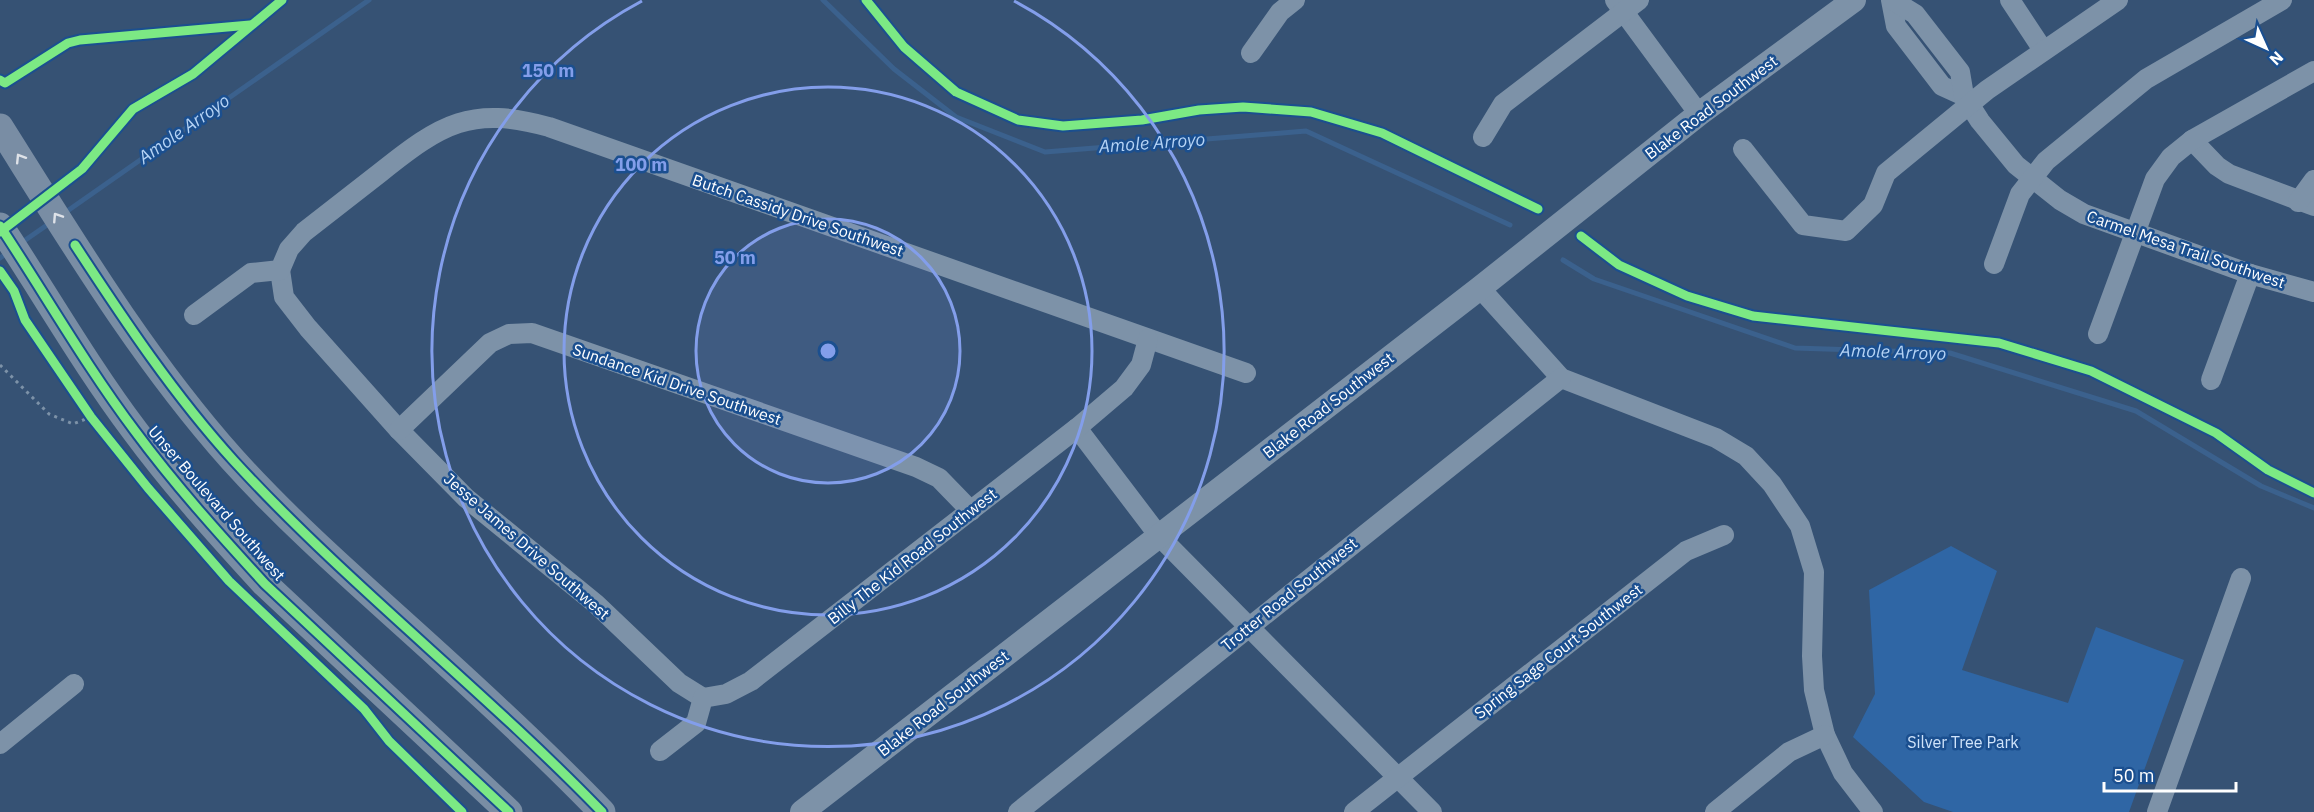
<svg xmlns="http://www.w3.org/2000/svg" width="2314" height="812" font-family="'IBM Plex Sans',sans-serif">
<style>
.green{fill:#2f66a5}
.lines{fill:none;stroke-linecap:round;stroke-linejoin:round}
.stream{stroke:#3b618d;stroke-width:5}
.path{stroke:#7d92a8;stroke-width:3;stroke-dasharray:3 4.5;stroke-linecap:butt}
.minor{stroke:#7d92a8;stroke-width:20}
.tertiary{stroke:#7d92a8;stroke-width:24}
.secondary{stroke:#798da4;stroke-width:27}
.cycleway-casing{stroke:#1b4f8f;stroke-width:13}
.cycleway{stroke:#7ce984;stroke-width:9}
.oneway{stroke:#dee2e8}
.ring{fill:none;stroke:#839eea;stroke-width:3}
.labels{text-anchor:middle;stroke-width:5;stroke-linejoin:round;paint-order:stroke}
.street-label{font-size:16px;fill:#fff;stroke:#1b4f8f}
.park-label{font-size:16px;fill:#cfe3fa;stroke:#1b4f8f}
.water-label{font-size:18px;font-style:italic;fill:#b5d3f5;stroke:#1b4f8f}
.centre{fill:#839eea;stroke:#1b4f8f;stroke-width:3}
.ring-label{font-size:18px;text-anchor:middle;font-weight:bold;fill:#839eea;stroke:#1b4f8f;stroke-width:5;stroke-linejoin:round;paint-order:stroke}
</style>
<rect width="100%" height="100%" fill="#365274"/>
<path class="green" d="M1951 546 1997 571 1962 670 2068 703 2096 627 2184 660 2129 812H1953L1924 802 1853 737 1875 694 1869 590Z"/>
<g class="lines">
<g class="stream">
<path d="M823 0 894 69 956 117 1045 152 1306 131 1510 225"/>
<path d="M63 214 369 0"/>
<path d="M21 243 50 223"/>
<path d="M0 258 9 252"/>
<path d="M1563 260 1594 279 1795 348 1950 353 2136 411 2261 486 2314 508"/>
</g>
<path class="path" d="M0 365 49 414 73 424 91 417"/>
<g class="minor">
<path d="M1615 0 1699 114"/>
<path d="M1891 0 1896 26 1942 86 1964 96"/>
<path d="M1892 0 1915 14 1960 72 1964 96 1980 121 2016 165 2060 200 2084 214 2250 274 2314 292"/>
<path d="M2010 0 2043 50"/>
<path d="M1251 53 1280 12 1295 0"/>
<path d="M1483 137 1503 104 1639 0"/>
<path d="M2192 140 2217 166 2229 174 2314 206"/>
<path d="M1743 149 1803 225 1846 231 1873 205 1886 173 1987 90 2118 0"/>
<path d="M2298 202 2314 180"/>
<path d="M1994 264 2020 194 2046 161 2146 79 2282 0"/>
<path d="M280 270 284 297 308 328 399 430 466 498 596 604 679 683 703 698"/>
<path d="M1480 288 1561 378 1716 438 1746 456 1772 484 1800 526 1814 572 1812 656 1814 690 1825 735 1843 773 1873 812"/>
<path d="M194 315 251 273 280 270 289 249 304 232C330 212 355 192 381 172 441 124 471 105 549 127L1246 373"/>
<path d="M2098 334 2155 179 2171 157 2192 140 2314 71"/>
<path d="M2211 380 2250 274"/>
<path d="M1077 428 1159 536 1432 812"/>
<path d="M399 430 490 343 509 334 532 333 916 467 939 478 971 511"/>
<path d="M0 744 74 684"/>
<path d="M660 751 696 723 703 698 726 694 751 681 1077 428 1124 388 1141 365 1148 339"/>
<path d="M1018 812 1561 378"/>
<path d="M1354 812 1686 551 1724 535"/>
<path d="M1715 812 1789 752 1825 735"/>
<path d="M2157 812 2241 578"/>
</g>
<path class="tertiary" d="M802 812 1480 288 1699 114 1854 0"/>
<g class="secondary">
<path d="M0 127C72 241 142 358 232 459 296 530 369 592 439 656 495 707 550 758 602 812"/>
<path d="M0 226C45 294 86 366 135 431 175 485 220 535 265 584L509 812"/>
</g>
<g class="cycleway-casing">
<g id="cycleway">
<path d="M866 0 904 47 956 92 1018 120 1063 126 1142 120 1199 110 1243 107 1311 112 1382 133 1538 209"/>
<path d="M0 80 5 83 68 43 80 40 250 25"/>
<path d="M0 226C45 294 86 366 135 431 175 485 220 535 265 584L509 812"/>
<path d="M0 232 82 169 133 109 193 74 282 0"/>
<path d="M1581 236 1619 265 1687 296 1753 316 1999 343 2091 371 2216 433 2268 470 2314 493"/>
<path d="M75 245C124 320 174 395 234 461 349 586 484 690 602 812"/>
<path d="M0 271 14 291 25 320 91 417 148 488 229 581 364 709 389 741 462 812"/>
</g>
</g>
<use href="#cycleway" class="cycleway"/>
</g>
<defs><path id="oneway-chevron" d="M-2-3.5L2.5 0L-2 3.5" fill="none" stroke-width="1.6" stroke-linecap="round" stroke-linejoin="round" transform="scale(1.5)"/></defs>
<g class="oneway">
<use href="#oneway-chevron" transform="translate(20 158) rotate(-122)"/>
<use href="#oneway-chevron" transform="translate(57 217) rotate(-123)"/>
</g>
<circle cx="828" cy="351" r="132" fill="#839eea" fill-opacity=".12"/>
<g class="ring">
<circle cx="828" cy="351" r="132"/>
<circle cx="828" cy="351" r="264"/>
<path d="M1014 1A396 396 0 1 1 642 1"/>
</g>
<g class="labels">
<g class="street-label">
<text transform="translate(1711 107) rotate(-37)" y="6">Blake Road Southwest</text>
<text transform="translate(798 215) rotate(19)" y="6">Butch Cassidy Drive Southwest</text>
<text transform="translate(2186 249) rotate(19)" y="6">Carmel Mesa Trail Southwest</text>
<text transform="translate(677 384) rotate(19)" y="6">Sundance Kid Drive Southwest</text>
<text transform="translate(1328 405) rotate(-38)" y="6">Blake Road Southwest</text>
<text transform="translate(217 503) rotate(49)" y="6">Unser Boulevard Southwest</text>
<text transform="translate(527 546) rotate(41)" y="6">Jesse James Drive Southwest</text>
<text transform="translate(912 556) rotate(-38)" y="6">Billy The Kid Road Southwest</text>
<text transform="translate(1289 594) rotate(-39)" y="6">Trotter Road Southwest</text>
<text transform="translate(1558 651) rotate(-38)" y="6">Spring Sage Court Southwest</text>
<text transform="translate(943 703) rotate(-38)" y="6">Blake Road Southwest</text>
</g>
<g class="park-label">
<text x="1963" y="748">Silver Tree Park</text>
</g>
<g class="water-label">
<text transform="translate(184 129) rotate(-35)" y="6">Amole Arroyo</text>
<text transform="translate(1152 143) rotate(-4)" y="6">Amole Arroyo</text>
<text transform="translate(1893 352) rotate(2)" y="6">Amole Arroyo</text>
</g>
</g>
<circle cx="828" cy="351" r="9" class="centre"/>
<g class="ring-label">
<text x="548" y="77">150 m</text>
<text x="641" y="171">100 m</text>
<text x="735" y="264">50 m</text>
</g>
<g transform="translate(2266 48) rotate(135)" stroke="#1b4f8f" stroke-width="4.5" paint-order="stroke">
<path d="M0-4.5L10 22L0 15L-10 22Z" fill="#ffffff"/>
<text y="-9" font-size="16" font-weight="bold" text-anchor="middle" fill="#ffffff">N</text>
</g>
<path d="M2104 782v9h132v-9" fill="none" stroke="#ffffff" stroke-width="3"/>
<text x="2113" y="782" font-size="18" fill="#ffffff" stroke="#1b4f8f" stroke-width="4.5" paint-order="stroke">50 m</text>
</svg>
